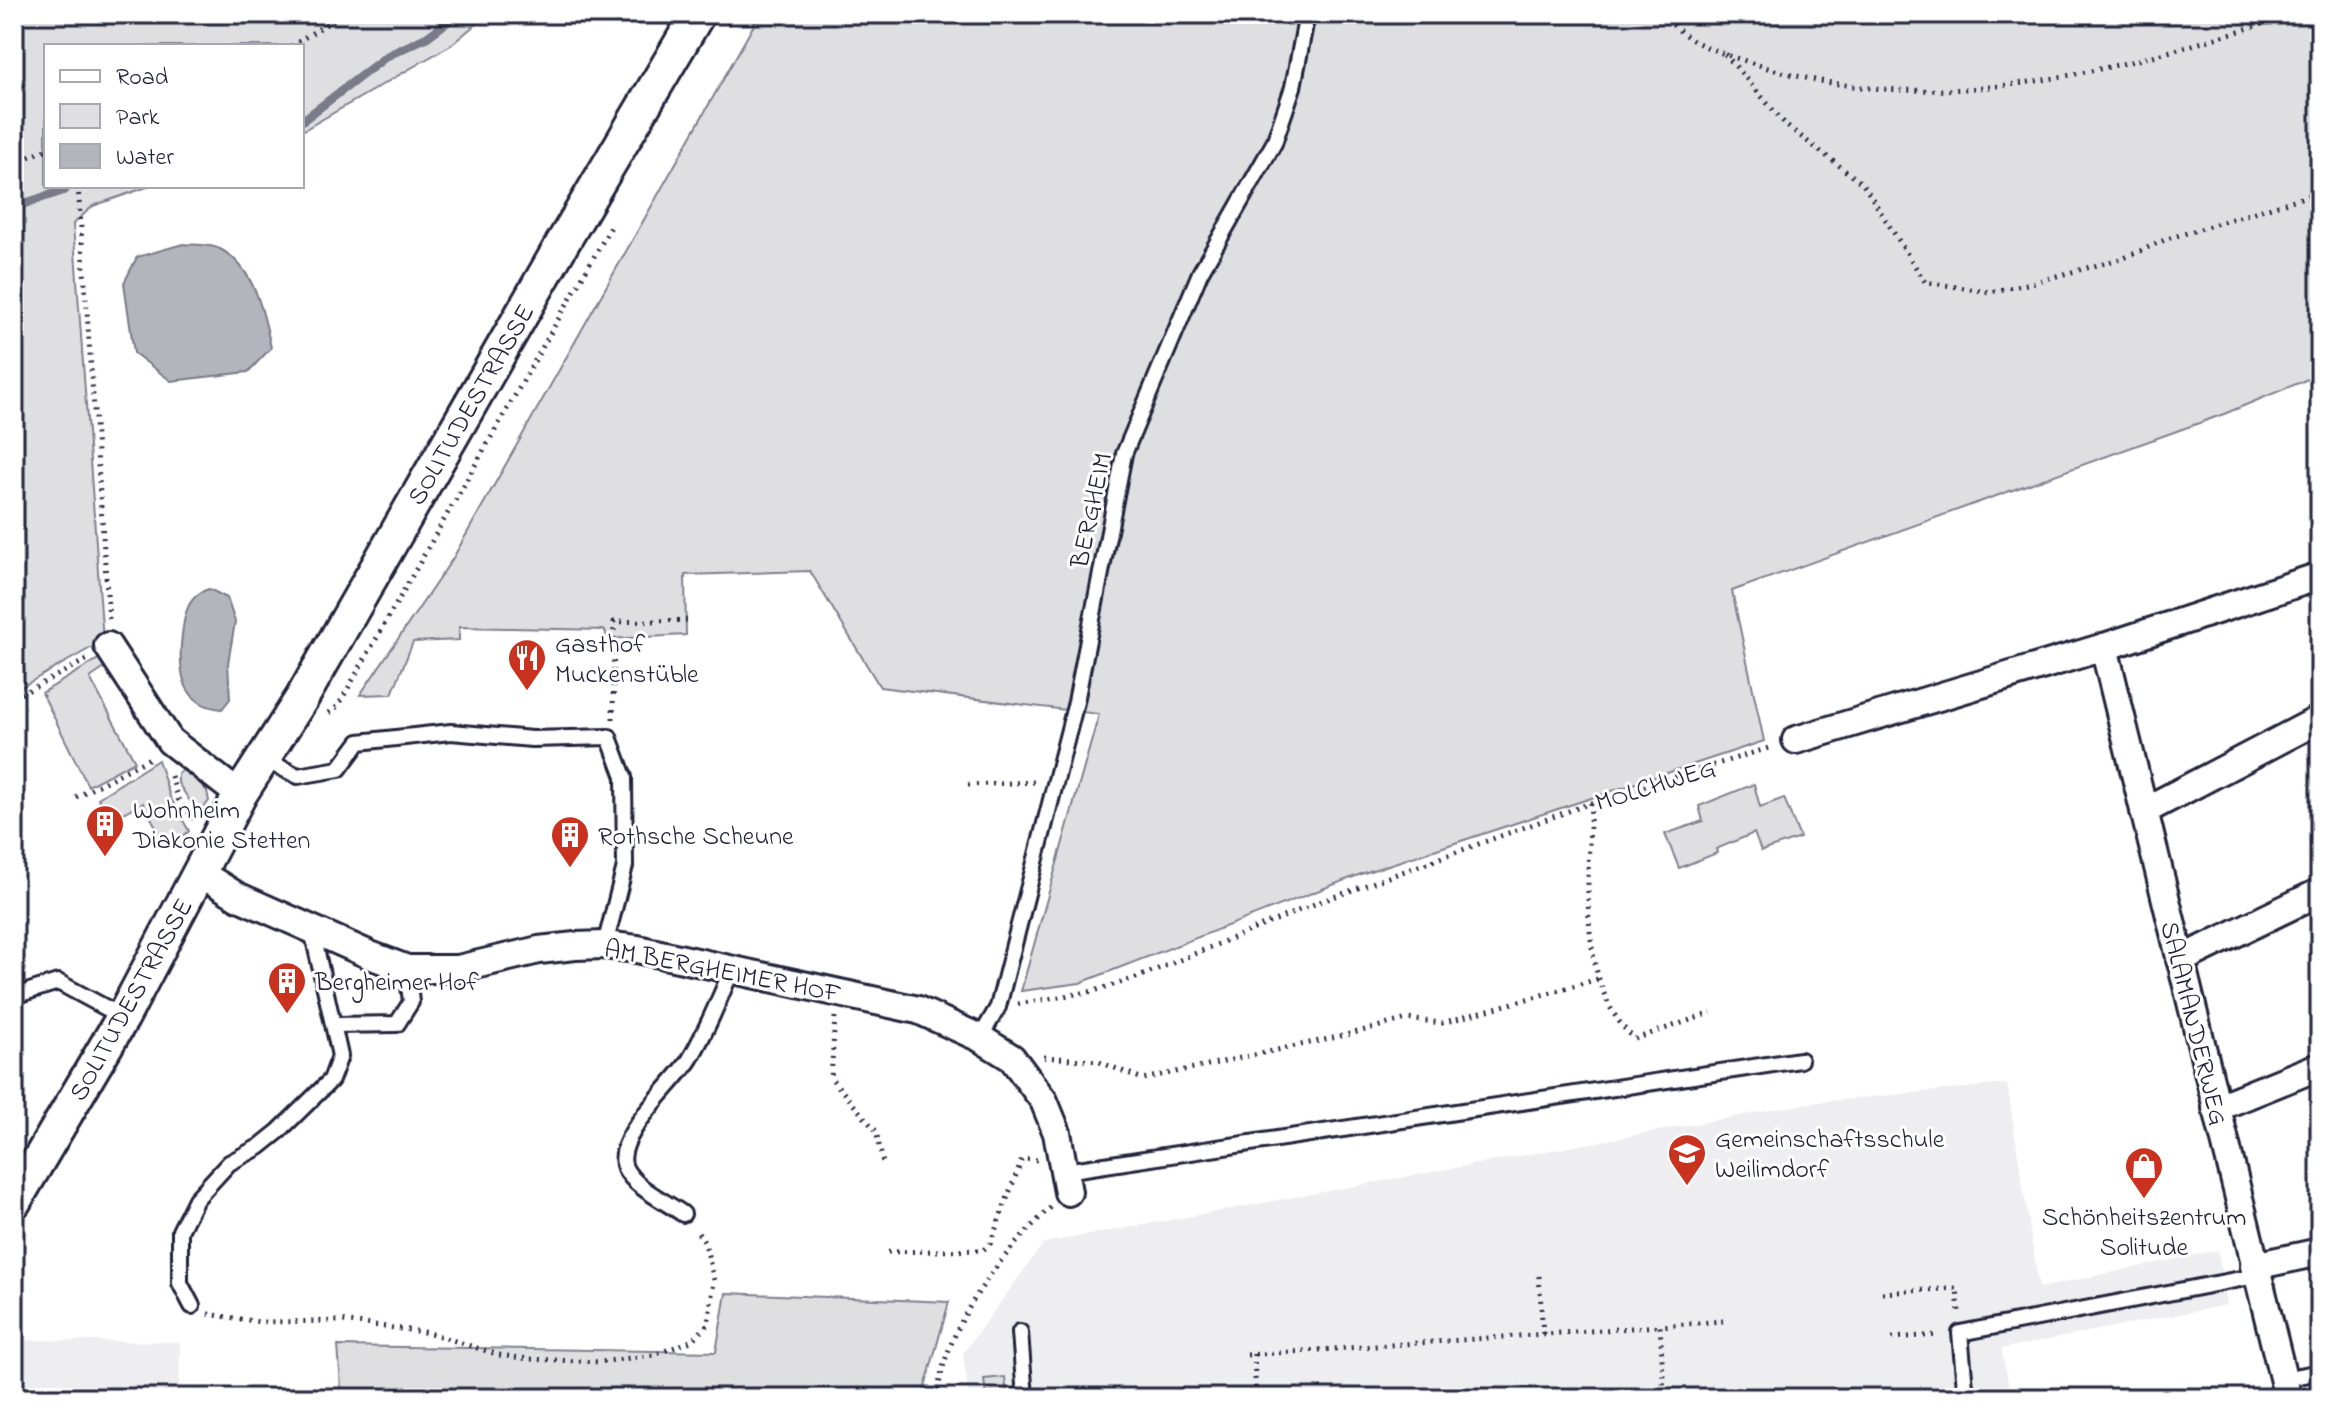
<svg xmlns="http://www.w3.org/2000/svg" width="2334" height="1412" font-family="'Indie Flower',sans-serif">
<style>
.built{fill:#eeeef1}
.green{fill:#dfdfe2;stroke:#80808e;stroke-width:2}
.water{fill:#b4b4bc;stroke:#7a7a88;stroke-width:2}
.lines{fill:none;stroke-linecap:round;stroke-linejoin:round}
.stream{stroke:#7a7a88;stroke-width:9}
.service-casing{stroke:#22223b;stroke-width:20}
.minor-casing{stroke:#22223b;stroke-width:32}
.tertiary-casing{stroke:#22223b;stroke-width:38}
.path{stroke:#22223b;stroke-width:5;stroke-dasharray:2 6;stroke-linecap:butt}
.service{stroke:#fff;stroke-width:14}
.minor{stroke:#fff;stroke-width:26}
.tertiary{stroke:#fff;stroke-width:32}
.labels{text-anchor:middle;stroke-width:6;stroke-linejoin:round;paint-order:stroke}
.street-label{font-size:26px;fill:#22223b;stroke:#fff}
.poi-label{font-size:26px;fill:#22223b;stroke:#fff;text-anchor:start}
</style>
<rect width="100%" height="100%" fill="#fff"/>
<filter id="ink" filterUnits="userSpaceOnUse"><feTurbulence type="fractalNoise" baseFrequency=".0125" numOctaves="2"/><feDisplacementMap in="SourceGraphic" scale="16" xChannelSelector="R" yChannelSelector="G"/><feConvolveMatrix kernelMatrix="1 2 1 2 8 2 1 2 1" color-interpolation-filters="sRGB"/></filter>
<g filter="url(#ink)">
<g class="built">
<path d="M2007 1084 2039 1288 2218 1250 2226 1305 2001 1349 2012 1398H969L963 1353 1044 1243 1810 1103Z"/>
<path d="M14 1340 180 1342 179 1398H14Z"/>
</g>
<g class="green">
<path d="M14 14H488L451 45 302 131V46H46V186H150L93 206 73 224 103 641 14 691Z"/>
<path d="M760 14H2320V374L2224 414 1732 591 1764 741 1361 874 1080 983 1021 991 1099 714 880 687 810 571 685 575 686 635 607 639 605 630 459 627V640L413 642 392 694 360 695 453 558Z"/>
<path d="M107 654 112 663 90 678 135 761 88 786 42 693Z"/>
<path d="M158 760 170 797 189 831 168 849 143 803 109 820 98 798Z"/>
<path d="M183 770H188L207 791 209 801 201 811 196 810 178 783V774Z"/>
<path d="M1754 784 1760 807 1784 798 1800 838 1761 851 1754 833 1716 849 1717 853 1679 868 1665 834 1703 821 1699 806Z"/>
<path d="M726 1293 949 1302 922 1398H342L338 1346 716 1352Z"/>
<path d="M1005 1377 1007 1398H986L984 1379Z"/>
</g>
<g class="water">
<path d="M183 244C194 245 211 244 220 249 255 267 264 315 271 348L248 372 171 381 134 353 124 283 137 257Z"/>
<path d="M209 589 227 598 235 622 228 663 230 699 222 709C185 706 179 677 181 645 183 623 184 596 209 589Z"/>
</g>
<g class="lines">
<g class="stream">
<path d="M302 121 387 56 427 37 458 14"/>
<path d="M14 207 65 190"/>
</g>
<g class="service-casing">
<g id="service">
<path d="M263 759 298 776 339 769 359 742 451 732 532 739 609 737 624 777 625 866 605 945"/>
<path d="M14 996 58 982 123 1017"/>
<path d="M334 1025 397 1024 411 1002 407 969"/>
<path d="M980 1038 998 1007 1076 702 1124 454 1200 273 1274 143 1293 87 1307 14"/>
<path d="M1065 1171 1800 1060"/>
<path d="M683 1214C665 1201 635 1188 625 1168 612 1137 675 1084 690 1059 707 1030 719 1000 732 969"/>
<path d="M192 1306 180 1283V1231L196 1199 229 1163 259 1147 279 1131 331 1080 340 1056 312 930"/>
<path d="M1020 1332 1025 1398"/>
<path d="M2284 1379 2320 1372"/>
<path d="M1966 1398 1960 1333 2256 1276"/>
</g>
</g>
<g class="minor-casing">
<g id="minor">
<path d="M108 646 170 741 228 786 241 793"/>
<path d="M2104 647 2288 1398"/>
<path d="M1796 740 2104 647 2320 576"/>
<path d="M2144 811 2320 719"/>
<path d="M200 873 237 896 370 955 407 969H458L539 950 575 946 605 945 637 949 918 1010 980 1038 1012 1058 1044 1101 1057 1133 1068 1192"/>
<path d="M2180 960 2320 892"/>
<path d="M2216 1108 2320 1066"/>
<path d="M2254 1266 2320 1252"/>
</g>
</g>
<g class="tertiary-casing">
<path id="tertiary" d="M14 1202 123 1017 241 793 302 698 562 244 698 14"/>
</g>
<g class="path">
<path d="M1661 14C1671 23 1682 34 1694 41 1717 53 1743 60 1768 68 1944 122 2125 68 2293 14"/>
<path d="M727 25 734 14"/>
<path d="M291 46 343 14"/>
<path d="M1725 54 1786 125 1863 184 1925 282 1990 292 2027 284 2124 258 2167 239 2320 192"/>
<path d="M14 163 46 150"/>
<path d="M78 186 109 620"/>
<path d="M14 698 88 659"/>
<path d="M329 713 338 706 612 225"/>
<path d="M613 719 614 622 692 620"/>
<path d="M171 776 178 799 194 819"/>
<path d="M968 785 1035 782"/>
<path d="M76 797 150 758"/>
<path d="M1591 803C1588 874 1576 988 1635 1039L1711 1013"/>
<path d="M1018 1004 1094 991 1136 978 1317 903 1591 803 1772 747"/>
<path d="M835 1017 831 1078 876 1131 883 1163"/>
<path d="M1044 1057 1097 1061 1143 1079 1342 1036 1407 1019 1442 1023 1598 979"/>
<path d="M888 1252 983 1250 990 1244 1022 1159 1038 1160"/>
<path d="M1539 1276 1543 1334"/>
<path d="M1882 1293 1957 1288 1959 1312"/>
<path d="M208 1314 260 1322 343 1321 430 1333 499 1355 529 1359 600 1362 654 1355 691 1341 708 1325 714 1280 705 1243 696 1230"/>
<path d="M1892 1338 1939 1335"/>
<path d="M1254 1354 1256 1398"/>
<path d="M1247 1355 1660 1326"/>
<path d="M937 1398C945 1326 999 1256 1051 1207"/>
<path d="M1669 1398 1664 1394 1660 1326 1723 1321"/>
</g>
<use href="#service" class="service"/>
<use href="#minor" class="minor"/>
<use href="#tertiary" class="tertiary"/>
</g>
</g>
<defs>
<g id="restaurant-pin" transform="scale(2)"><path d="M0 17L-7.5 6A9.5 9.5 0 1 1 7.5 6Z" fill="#c8321e" stroke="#fff"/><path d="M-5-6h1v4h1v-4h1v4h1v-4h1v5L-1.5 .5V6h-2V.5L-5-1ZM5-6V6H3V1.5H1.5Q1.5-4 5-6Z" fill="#fff"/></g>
<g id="building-pin" transform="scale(2)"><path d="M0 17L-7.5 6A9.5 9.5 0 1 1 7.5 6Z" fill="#c8321e" stroke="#fff"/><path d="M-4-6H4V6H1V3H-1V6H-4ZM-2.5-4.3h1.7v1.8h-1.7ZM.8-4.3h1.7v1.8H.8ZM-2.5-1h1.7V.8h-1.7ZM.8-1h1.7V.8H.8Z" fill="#fff"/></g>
<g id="school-pin" transform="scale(2)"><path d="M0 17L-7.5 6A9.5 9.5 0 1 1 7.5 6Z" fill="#c8321e" stroke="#fff"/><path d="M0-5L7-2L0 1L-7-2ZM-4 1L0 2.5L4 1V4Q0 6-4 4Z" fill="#fff"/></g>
<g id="shop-pin" transform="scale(2)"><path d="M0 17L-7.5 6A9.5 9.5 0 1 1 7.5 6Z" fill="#c8321e" stroke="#fff"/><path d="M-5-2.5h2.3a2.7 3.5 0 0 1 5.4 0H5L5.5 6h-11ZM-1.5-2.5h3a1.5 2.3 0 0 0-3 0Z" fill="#fff"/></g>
</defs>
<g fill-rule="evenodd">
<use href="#restaurant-pin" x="527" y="658"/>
<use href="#building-pin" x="105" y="824"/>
<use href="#building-pin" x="570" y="835"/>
<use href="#building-pin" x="287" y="981"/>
<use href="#school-pin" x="1687" y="1153"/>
<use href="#shop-pin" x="2144" y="1166"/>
</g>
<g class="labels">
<g class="street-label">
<text transform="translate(470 404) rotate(-60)" y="9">SOLITUDESTRASSE</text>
<text transform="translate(1090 510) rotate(-78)" y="9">BERGHEIM</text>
<text transform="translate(1655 784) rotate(-17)" y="9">MOLCHWEG</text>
<text transform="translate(723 970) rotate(11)" y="9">AM BERGHEIMER HOF</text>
<text transform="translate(130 999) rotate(-61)" y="9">SOLITUDESTRASSE</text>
<text transform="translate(2195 1023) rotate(76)" y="9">SALAMANDERWEG</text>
</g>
<g class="poi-label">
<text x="555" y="652">Gasthof<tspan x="555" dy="30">Muckenstüble</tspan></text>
<text x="133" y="818">Wohnheim<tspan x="133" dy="30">Diakonie Stetten</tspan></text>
<text x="598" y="844">Rothsche Scheune</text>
<text x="315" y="990">Bergheimer Hof</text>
<text x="1715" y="1147">Gemeinschaftsschule<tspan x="1715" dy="30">Weilimdorf</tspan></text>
<text x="2144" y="1225" text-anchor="middle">Schönheitszentrum<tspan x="2144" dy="30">Solitude</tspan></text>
</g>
</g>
<rect width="2334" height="1412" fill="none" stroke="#fff" stroke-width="48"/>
<rect x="24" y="24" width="2286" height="1364" fill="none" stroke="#22223b" stroke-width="3" filter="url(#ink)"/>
<rect x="44" y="44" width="260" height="144" fill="#ffffff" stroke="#a7a7b1" stroke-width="2"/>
<rect x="60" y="70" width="40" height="12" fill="#ffffff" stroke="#a7a7b1" stroke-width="2"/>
<text x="116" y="84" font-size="24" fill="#22223b">Road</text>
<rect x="60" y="104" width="40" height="24" fill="#dfdfe2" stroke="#a7a7b1" stroke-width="2"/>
<text x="116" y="124" font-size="24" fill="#22223b">Park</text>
<rect x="60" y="144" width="40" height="24" fill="#b4b4bc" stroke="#a7a7b1" stroke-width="2"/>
<text x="116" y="164" font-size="24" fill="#22223b">Water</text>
</svg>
